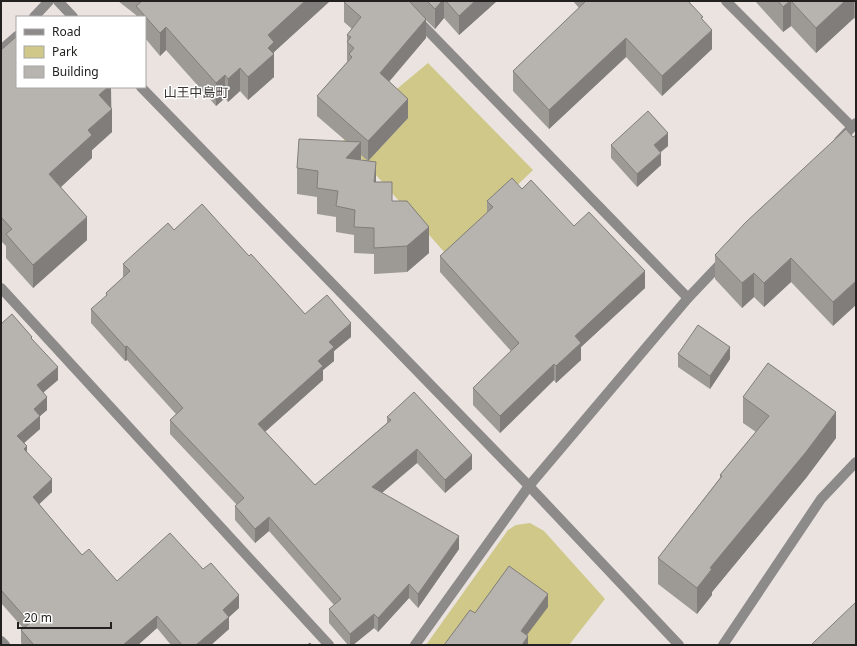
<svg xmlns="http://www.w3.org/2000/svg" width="857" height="646" font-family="'Noto Sans','Noto Sans JP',sans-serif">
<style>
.green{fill:#cfc889}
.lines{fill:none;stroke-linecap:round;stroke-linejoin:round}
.street{stroke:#8d8a8a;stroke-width:10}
.wall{fill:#9d9a96}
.shaded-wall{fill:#807d7a}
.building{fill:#b7b3ae;stroke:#807d7a}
.labels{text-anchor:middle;stroke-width:3;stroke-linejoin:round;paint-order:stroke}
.quarter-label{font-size:13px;fill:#3a3533;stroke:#fff}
</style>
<rect width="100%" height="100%" fill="#eae3e0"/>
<g class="green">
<path d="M428 63 533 170 446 254 360 157 340 143 358 128 380 148 408 118 386 98Z"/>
<path d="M530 523 544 531 605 599 569 645H426L508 530 516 525Z"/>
</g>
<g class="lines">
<g class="street">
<path d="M58 1 73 17"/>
<path d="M399 1 688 298"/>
<path d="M726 1 852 127"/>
<path d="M34 17 49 1"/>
<path d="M1 50 17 36"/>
<path d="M141 87 529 486 679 645"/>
<path d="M839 141 856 123"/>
<path d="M1 288 329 645"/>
<path d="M1 641 5 645"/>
<path d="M415 645 529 486 688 298 724 260"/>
<path d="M723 645 821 499 856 462"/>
</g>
</g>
<g class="wall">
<path d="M118 1H330L274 52V77L248 100 240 91 228 102 225 98 216 106 166 50 160 56 145 38V17H136V15Z"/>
<path d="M345 1H497L459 35 444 18 435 29 426 20V38L389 82 408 118 368 161 361 155V160L376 182 392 201 429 253 407 272 374 274V254L354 253V235L336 232V217L317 214V197L297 194V168L346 141 317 116V96L348 61H347V35L352 29 344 22V2Z"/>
<path d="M573 1H688L703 20 712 49 662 96 626 57 549 129 513 91V71L579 8Z"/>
<path d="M755 1H856V20L854 18 816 53 791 26 783 32Z"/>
<path d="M1 50 17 87H111L112 132 92 150V158L61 187 87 240 33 288 6 258V246L1 241Z"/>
<path d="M846 129 833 326 791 282 764 307 754 297 742 308 715 279V255Z"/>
<path d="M611 145 668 146 661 152V165L637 187 611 158Z"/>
<path d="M522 189 574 226 645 288 581 347V360L556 383 554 380 500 433 473 405V388L511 351 440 272V256L487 213V201Z"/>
<path d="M174 230 249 256 305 314 351 337 334 351V361L323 370V380L265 432 315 485 387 423V417L472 469 445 493 417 463 382 493 459 549 418 608 409 598 378 632 374 628 353 645H348L329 623V609L334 605 269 531 255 543 235 520V506L237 505 170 434V420L176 414 127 360 125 361 91 323V309L106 297V293L123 278V264Z"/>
<path d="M1 324 32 339 58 380 43 392 47 410 40 416V429L24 443 27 452 52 492 39 504 82 555 117 581 239 608 229 617V629L211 645H171L157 628 138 645H23L21 643V630L23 628 1 603Z"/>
<path d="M678 354 730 359 710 389 678 367Z"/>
<path d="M743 397 836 438 806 478 712 592V595L697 614 658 584V558L720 478V475L756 432 743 423Z"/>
<path d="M855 472H856V495L855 494Z"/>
</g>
<g class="shaded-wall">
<path d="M305 1H330L274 52V77L248 100V77L268 35Z"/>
<path d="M442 1H444V18L435 29V9Z"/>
<path d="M475 1H497L459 35V16Z"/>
<path d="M790 1H791V26L783 32V7Z"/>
<path d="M845 1H854V18L816 53V28Z"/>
<path d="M426 19V38L380 92V73Z"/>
<path d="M166 27V50L160 56V33Z"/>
<path d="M712 30V49L662 96V76Z"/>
<path d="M626 38V57L549 129V110Z"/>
<path d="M240 68V91L228 102V79Z"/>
<path d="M225 75V98L216 106V83Z"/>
<path d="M108 87H111V108L99 95Z"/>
<path d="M408 99V118L368 161V141Z"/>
<path d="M112 109V132L92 150V158L49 198V174L88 130Z"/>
<path d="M668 133V146L654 157V145Z"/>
<path d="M361 142V168L346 158Z"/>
<path d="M661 153V165L637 187V174Z"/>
<path d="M376 162V188L374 182Z"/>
<path d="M87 217V240L33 288V265Z"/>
<path d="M429 227V253L407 272V246Z"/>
<path d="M791 258V282L764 307V283Z"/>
<path d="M645 271V288L581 347V360L556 383V366L575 336Z"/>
<path d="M754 273V297L742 308V283Z"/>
<path d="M856 281V305L833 326V302Z"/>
<path d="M351 323V337L334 351V361L323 370V380L258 438V424L318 361 329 342Z"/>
<path d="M127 346V360L125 361V347Z"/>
<path d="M730 347V359L710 389V376Z"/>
<path d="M554 364V380L500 433V416Z"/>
<path d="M58 367V380L37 398V385Z"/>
<path d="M47 397V410L40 416V429L17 449V436L34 409Z"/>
<path d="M836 412V438L806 478 712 592V595L697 614V588L710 568Z"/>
<path d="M27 446V459L24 449Z"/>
<path d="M417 449V463L372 501V487Z"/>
<path d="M472 455V469L445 493V480Z"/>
<path d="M52 479V492L33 510V497Z"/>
<path d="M269 517V531L255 543V529Z"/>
<path d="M459 536V549L418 608V594Z"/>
<path d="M409 584V598L378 632V618Z"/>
<path d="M548 594V607L521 643V631Z"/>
<path d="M239 595V608L229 617V629L211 645H196L223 610Z"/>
<path d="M374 614V628L353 645H350V634Z"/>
<path d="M157 616V628L138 645H123Z"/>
<path d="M528 636V645H522Z"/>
</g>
<g class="building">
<path d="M142 1H305L268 35 274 42 268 48 274 54 248 77 240 68 228 79 225 75 216 83 166 27 160 33 136 6Z"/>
<path d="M345 1H409L426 19 380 73 408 99 368 141 317 96 352 57 349 54 354 48 347 42 351 37 347 35 361 17 344 2Z"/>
<path d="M427 1H442L435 9Z"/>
<path d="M446 1H475L459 16Z"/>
<path d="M586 1H688L703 17 701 18 712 30 662 76 626 38 549 110 513 71Z"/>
<path d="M778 1H790L783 7Z"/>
<path d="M791 1H845L816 28Z"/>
<path d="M17 36V87H108L99 95 112 109 88 130 92 135 49 174 87 217 33 265 6 234 12 229 1 217V50Z"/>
<path d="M648 111 668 133 654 145 661 153 637 174 611 145Z"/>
<path d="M846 129 853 137 856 135V281L833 302 791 258 764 283 754 273 742 283 715 255 746 222Z"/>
<path d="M299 139 361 142 346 158 376 162 374 182H392V201H407L429 227 407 246 374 248V228L354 227 355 210 336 206 338 191 317 188 318 171 297 168Z"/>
<path d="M512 178 522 189 531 180 574 226 589 212 645 271 575 336 581 343 556 366 554 364 500 416 473 388 519 343 440 256 493 207 487 201Z"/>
<path d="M202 204 249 256 251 254 305 314 327 295 351 323 329 342 334 347 318 361 323 366 258 424 315 485 391 420 387 417 414 392 472 455 445 480 417 449 372 487 459 536 418 594 409 584 378 618 374 614 350 634 329 609 341 599 269 517 255 529 235 506 244 498 170 420 183 408 127 346 125 347 91 309 107 295 106 293 130 271 123 264 168 223 174 230Z"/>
<path d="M12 314 32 337 31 338 58 367 37 385 47 397 34 409 40 416 17 436 27 446 24 449 52 479 33 497 82 555 89 549 117 581 170 533 203 569 211 563 239 595 223 610 229 617 196 645H182L157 616 123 645H34L21 630 30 623 1 590V324Z"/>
<path d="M698 325 730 347 710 376 678 354Z"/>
<path d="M768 363 836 412 806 452 710 568 712 569 697 588 658 558 722 476 720 475 769 416 743 397Z"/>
<path d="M509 566 548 594 521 631 528 636 522 645H444L470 610 475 613Z"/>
<path d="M856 602V645H811Z"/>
<path d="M310 643 312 645H307Z"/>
</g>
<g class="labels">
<g class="quarter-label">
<text x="196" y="97">山王中島町</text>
</g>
</g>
<rect width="857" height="646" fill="none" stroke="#23211f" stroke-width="4"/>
<rect x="16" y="16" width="130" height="72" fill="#ffffff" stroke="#a7a6a5"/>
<rect x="24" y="29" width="20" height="6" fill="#8d8a8a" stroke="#a7a6a5"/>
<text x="52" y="36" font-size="12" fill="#23211f">Road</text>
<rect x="24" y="46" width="20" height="12" fill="#cfc889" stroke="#a7a6a5"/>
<text x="52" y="56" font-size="12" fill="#23211f">Park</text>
<rect x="24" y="66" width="20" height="12" fill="#b7b3ae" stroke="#a7a6a5"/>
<text x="52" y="76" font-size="12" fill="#23211f">Building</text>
<path d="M18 622v6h93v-6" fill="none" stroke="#23211f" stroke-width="2"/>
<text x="24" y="622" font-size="12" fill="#23211f" stroke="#ffffff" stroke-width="3" paint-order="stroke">20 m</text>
</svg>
